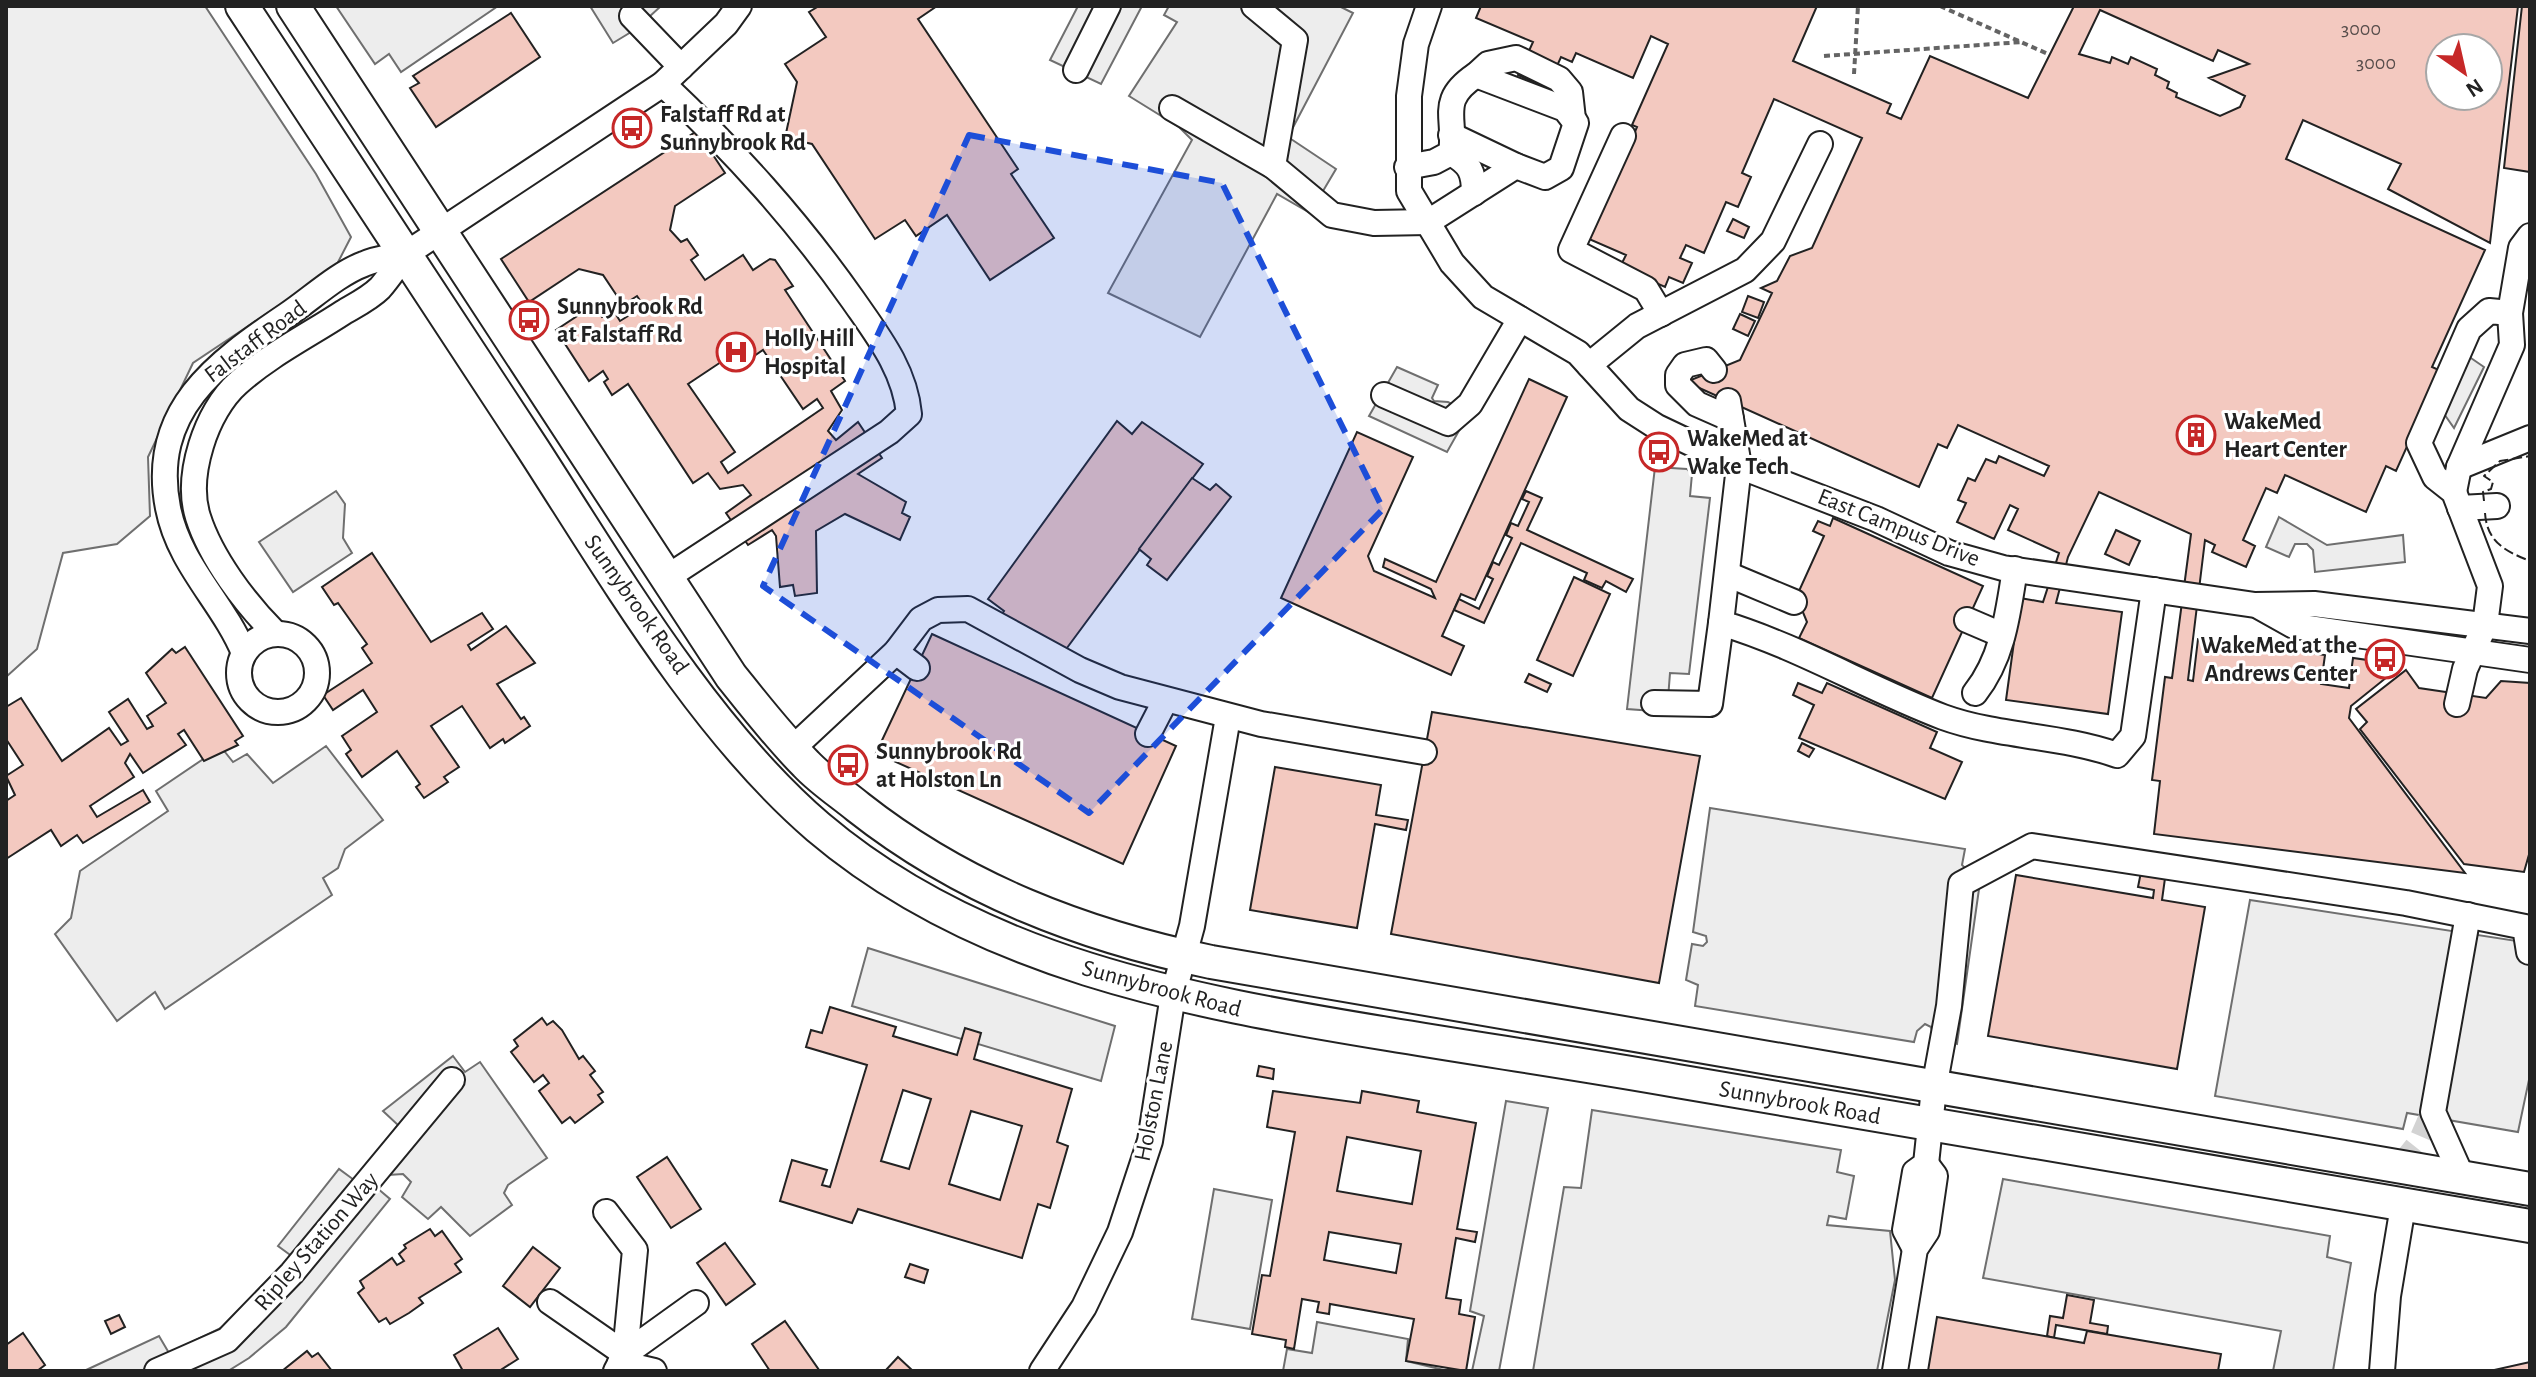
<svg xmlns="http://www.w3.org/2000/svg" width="2536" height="1377" font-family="'Alegreya Sans',sans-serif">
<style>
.green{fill:#eee;stroke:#6f6f6f;stroke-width:2}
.parking{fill:#ededed;stroke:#6f6f6f;stroke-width:2}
.building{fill:#f3c9c0;stroke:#222;stroke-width:2;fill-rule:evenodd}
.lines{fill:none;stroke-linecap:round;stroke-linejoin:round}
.minor-tunnel{stroke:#d3d3d3;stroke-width:24;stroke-dasharray:24 12;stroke-linecap:butt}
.minor-casing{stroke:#222;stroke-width:28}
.major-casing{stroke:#222;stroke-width:36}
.path{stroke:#646464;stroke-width:4;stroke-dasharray:6 4;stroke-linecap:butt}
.minor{stroke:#fff;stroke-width:24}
.major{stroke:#fff;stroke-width:32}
.fence{stroke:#222;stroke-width:2;stroke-dasharray:10 4;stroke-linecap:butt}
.marked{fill:#1d4ed8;fill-opacity:0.2;stroke:#1d4ed8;stroke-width:6;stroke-dasharray:16 10;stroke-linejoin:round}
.labels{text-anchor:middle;stroke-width:6;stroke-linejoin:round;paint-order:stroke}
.number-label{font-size:20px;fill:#564c4a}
.poi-label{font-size:24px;font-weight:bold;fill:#222;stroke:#fff;text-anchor:start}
.street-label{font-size:24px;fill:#222;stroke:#fff}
</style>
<rect width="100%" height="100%" fill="#fff"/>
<path class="green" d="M6 6H205L316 174 351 237 335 268 193 363 148 457 150 516 117 544 63 553 37 649 6 677Z"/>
<g class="parking">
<path d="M336 6H498L401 72 389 54 375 64Z"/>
<path d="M590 6H661L636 29 613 43Z"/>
<path d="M1078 6H1142L1101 84 1050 60Z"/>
<path d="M1169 6H1339L1353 13 1288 137 1336 169 1310 213 1277 194 1200 337 1108 293 1192 140 1179 127 1129 96 1177 22 1164 15Z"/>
<path d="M2468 356 2484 367 2454 428 2442 411Z"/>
<path d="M1397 367 1438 385 1432 398 1434 401 1448 402 1469 413 1447 452 1369 416Z"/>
<path d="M1655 467 1687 469 1692 474 1690 496 1710 498 1689 674 1670 673 1667 712 1627 709Z"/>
<path d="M336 491 345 504 343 538 352 553 293 592 259 542Z"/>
<path d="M2279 517 2327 545 2403 535 2405 562 2315 572 2313 550 2307 544H2295L2289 557 2266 547Z"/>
<path d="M326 746 383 820 345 849 338 868 323 878 332 895 165 1009 155 992 117 1021 55 934 71 918 80 871 168 811 156 791 221 747 233 762 247 754 273 783Z"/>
<path d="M1710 808 1965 849 1962 865 1980 882 1957 1044 1933 1035 1931 1027 1925 1024 1917 1031 1914 1042 1695 1006 1698 985 1686 980 1692 944 1703 946 1707 942 1706 936 1693 932Z"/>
<path d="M2250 900 2530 943V1075L2518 1132 2407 1113 2403 1129 2215 1096Z"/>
<path d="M868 948 1115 1026 1101 1081 852 1006Z"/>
<path d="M453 1056 465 1072 480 1062 547 1158 508 1185 504 1193 512 1205 470 1236 441 1207 428 1219 402 1197 411 1182 403 1174 388 1175 377 1188 390 1199 286 1327 249 1358 228 1371H84L159 1336 169 1353 221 1328 293 1257 278 1246 339 1169 354 1180 398 1125 383 1111Z"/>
<path d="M1506 1101 1548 1108 1499 1371H1472L1484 1316 1470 1311Z"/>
<path d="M1592 1110 1841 1150 1837 1172 1854 1176 1846 1219 1829 1216 1827 1225 1890 1231 1895 1280 1877 1371H1533L1564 1187 1581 1188Z"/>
<path d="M2003 1179 2330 1236 2327 1257 2351 1263 2333 1371H2273L2281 1331 1983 1278Z"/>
<path d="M1214 1189 1272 1200 1250 1329 1192 1319Z"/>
<path d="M1317 1322 1408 1339 1406 1361 1448 1371H1283L1287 1349 1312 1353Z"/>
</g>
<g class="building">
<path d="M819 6H937L918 19 1018 169 1011 174 1054 238 990 280 947 215 916 236 905 220 875 239 812 144 785 138 797 82 785 64 826 37 809 12Z"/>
<path d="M1481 6H1817L1793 61 1891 104 1887 113 1901 119 1930 56 2028 98 2074 6H2518L2490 243 2388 189 2401 164 2303 120 2286 159 2485 250 2432 367 2441 371 2396 471 2386 466 2366 512 2285 475 2277 493 2266 488 2243 540 2255 546 2246 567 2212 552 2215 545 2205 540 2188 680 2193 681 2198 639 2325 655 2321 684 2349 688 2353 658 2402 665 2351 706 2349 718 2465 873 2154 834 2160 781 2152 780 2165 677 2172 678 2191 534 2099 492 2068 557 2056 603 2122 612 2108 714 2006 700 2020 598 2043 602 2059 553 2008 530 2018 509 2010 505 1994 539 1957 522 1966 503 1958 500 1968 478 1975 481 1986 459 1996 463 1999 456 2044 476 2049 466 1958 425 1947 448 1938 444 1919 487 1686 382 1740 360 1772 293 1761 288 1777 281 1790 256 1812 248 1862 138 1774 99 1742 173 1751 177 1738 207 1726 202 1704 253 1686 245 1680 258 1692 263 1683 283 1669 277 1665 287 1620 267 1626 255 1589 239 1637 127 1632 125 1668 44 1651 36 1633 78 1576 53 1572 62 1561 57 1547 88 1518 75 1533 42 1476 18ZM2100 10 2213 61 2218 50 2249 64 2209 78 2245 96 2240 107 2220 116 2176 97 2177 93 2167 88 2169 82 2155 75 2157 69 2131 57 2128 64 2112 57 2110 63 2079 54ZM2440 48H2488V96H2440Z"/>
<path d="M2522 6H2530V172L2504 168Z"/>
<path d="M511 13 540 57 436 127 410 88 419 83 413 76Z"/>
<path d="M697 131 725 173 675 206 670 230 681 242 687 239 698 255 691 260 705 280 743 255 753 270 770 259 775 260 793 286 785 290 845 381 831 391 842 410 828 431 836 440 858 422 882 458 858 474 906 502 902 513 910 517 900 540 845 514 816 531 817 593 795 596 793 585 780 587 776 536 772 530 748 545 726 513 751 495 743 485 720 489 708 473 693 483 628 384 612 395 604 382 608 379 603 371 589 381 556 330 594 305 602 317 613 310 620 321 644 306 637 296 623 305 603 275 579 269 529 302 501 259ZM763 350 803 409 817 399 823 408 728 473 721 462 735 452 688 384 730 356 738 367Z"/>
<path d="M1733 219 1749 227 1744 238 1727 231Z"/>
<path d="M1748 296 1764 302 1758 318 1742 312Z"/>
<path d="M1740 314 1755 321 1748 336 1733 329Z"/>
<path d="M1529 379 1567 397 1475 600 1461 594 1442 636 1464 646 1451 675 1281 598 1357 432 1413 457 1368 556 1374 571 1435 598 1431 589 1383 567 1385 559 1436 582Z"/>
<path d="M1117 421 1132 434 1142 422 1203 464 1061 656 1000 617 1004 611 988 599Z"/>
<path d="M1192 478 1210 490 1216 484 1231 497 1167 580 1147 565 1151 559 1139 549Z"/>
<path d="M1526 491 1542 498 1527 530 1633 579 1626 592 1606 581 1602 588 1584 580 1587 573 1521 543 1484 623 1454 610 1459 599 1479 609 1493 579 1487 576 1493 562 1499 565 1512 538 1506 535 1511 523 1518 526 1529 502 1522 499Z"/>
<path d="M1833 518 1983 586 1932 698 1799 638 1807 622 1800 605 1794 602 1824 536 1813 531 1818 521 1830 526Z"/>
<path d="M2116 530 2140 541 2129 565 2105 554Z"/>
<path d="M372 553 431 642 482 613 493 629 468 645 471 650 506 626 535 663 497 684 521 719 524 717 530 726 505 743 503 739 490 748 462 706 431 726 459 767 444 777 448 782 424 798 416 787 420 784 397 751 362 777 346 754 351 750 342 736 377 712 363 690 333 710 323 695 372 663 362 648 367 644 338 603 334 605 322 587Z"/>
<path d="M1574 577 1610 594 1573 676 1537 660Z"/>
<path d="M932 634 1176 746 1123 864 876 753Z"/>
<path d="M185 647 243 736 235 741 238 745 204 761 184 730 178 734 186 745 143 773 130 754 125 763 134 777 90 806 97 817 143 790 150 802 83 843 77 835 61 846 51 830 6 859V801L15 795 6 776 23 765 6 739V707L21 698 62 761 109 728 121 745 128 741 109 712 128 699 147 729 153 726 147 716 166 703 146 673 172 649 176 653Z"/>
<path d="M2406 670 2419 688 2486 698 2501 681 2530 683V851L2524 872 2464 864 2360 729 2367 722 2356 709Z"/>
<path d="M1529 674 1551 684 1547 692 1525 682Z"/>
<path d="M1798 683 1822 693 1827 683 1937 732 1930 748 1962 762 1945 799 1799 738 1814 705 1793 695Z"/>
<path d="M1432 712 1700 756 1659 983 1391 934Z"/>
<path d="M1802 743 1814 749 1809 757 1798 751Z"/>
<path d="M1275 767 1381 785 1376 815 1408 820 1406 830 1375 824 1357 928 1250 910Z"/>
<path d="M2142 867 2166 871 2162 900 2205 907 2177 1069 1988 1036 2016 875 2153 898 2154 890 2138 887Z"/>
<path d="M830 1007 896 1027 893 1036 957 1055 965 1028 981 1033 974 1059 1072 1089 1057 1142 1068 1146 1050 1208 1038 1204 1022 1258 858 1209 852 1223 780 1201 792 1160 827 1170 822 1185 830 1187 867 1065 806 1047 811 1030 822 1033ZM903 1090 931 1099 909 1169 881 1161ZM971 1111 1022 1126 1000 1200 949 1184Z"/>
<path d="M542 1018 547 1025 553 1021 562 1030 579 1059 583 1056 595 1071 590 1075 603 1092 598 1095 603 1102 575 1123 570 1117 562 1123 539 1091 549 1083 543 1075 534 1082 511 1052 518 1046 514 1040Z"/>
<path d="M1259 1066 1274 1069 1273 1079 1257 1076Z"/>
<path d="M1273 1091 1360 1103 1362 1091 1419 1101 1417 1112 1476 1123 1457 1229 1477 1232 1475 1242 1456 1238 1446 1298 1461 1300 1459 1314 1475 1317 1466 1371 1406 1361 1414 1319 1330 1304 1329 1314 1317 1312 1319 1302 1302 1299 1294 1349 1285 1347 1286 1340 1252 1334 1262 1275 1270 1276 1295 1132 1267 1127ZM1347 1137 1421 1151 1412 1204 1337 1191ZM1329 1232 1401 1244 1396 1273 1324 1260Z"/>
<path d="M667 1157 701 1209 671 1228 637 1177Z"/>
<path d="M430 1229 435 1236 442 1231 462 1259 455 1264 461 1272 419 1298 423 1303 409 1313 390 1324 386 1318 379 1322 358 1293 364 1288 360 1281 392 1258 397 1265 404 1261 399 1254 406 1248 404 1245Z"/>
<path d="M725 1243 755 1284 726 1305 697 1263Z"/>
<path d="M533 1247 560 1268 530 1307 503 1286Z"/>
<path d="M910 1264 928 1270 924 1283 905 1277Z"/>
<path d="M2067 1295 2094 1300 2090 1323 2108 1326 2107 1334 2056 1325 2054 1338 2047 1336 2050 1316 2063 1318Z"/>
<path d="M119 1315 125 1327 111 1334 105 1321Z"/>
<path d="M1937 1317 2084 1343 2087 1331 2221 1354 2218 1371H1928Z"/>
<path d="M785 1321 819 1370 818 1371H770L752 1344Z"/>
<path d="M498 1328 518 1359 499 1371H463L454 1355Z"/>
<path d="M23 1333 45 1365 37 1371H6V1345Z"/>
<path d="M307 1351 312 1357 318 1353 332 1371H282Z"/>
<path d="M898 1357 913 1371H885Z"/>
<path d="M2530 1362V1371H2494V1370Z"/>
</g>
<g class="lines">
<path class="minor-tunnel" d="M2401 1166 2420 1142 2433 1112"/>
<g class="minor-casing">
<g id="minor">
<path d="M1254 6 1295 40 1273 166"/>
<path d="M1429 6 1416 44 1409 96V191L1452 263 1483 297 1578 353 1629 409 1657 427 1739 466 1876 519 1949 553 2003 568 2255 605 2314 604 2530 631"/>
<path d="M632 16 681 67"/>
<path d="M1076 70 1108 6"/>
<path d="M1476 75 1488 64 1516 58 1559 79 1570 92 1573 119"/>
<path d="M663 84C735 152 796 219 853 300 878 336 905 370 909 414L889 432 666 578"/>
<path d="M1172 108 1273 166 1332 215 1374 223 1428 222 1516 166 1545 177 1561 168 1576 123 1565 109 1476 75C1437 101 1457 117 1451 153L1434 162 1407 167"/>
<path d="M1451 135 1516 166"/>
<path d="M1623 136 1571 250 1646 289 1661 314"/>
<path d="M1451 153C1470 164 1474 172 1474 193"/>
<path d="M1589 365 1637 326 1745 270 1773 241 1820 144"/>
<path d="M1714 370 1706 360 1685 365 1678 375V385L1697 404 1731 419"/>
<path d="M1384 395 1448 423 1470 404 1520 319"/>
<path d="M1728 401 1739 466 1721 623C1798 646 1867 688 1943 717 1998 737 2061 735 2117 755L2133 736 2154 590"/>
<path d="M2459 467 2530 438"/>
<path d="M2454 492 2459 467 2512 345 2510 313 2521 248 2530 236"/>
<path d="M2460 508 2497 506"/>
<path d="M1727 574 1794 602"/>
<path d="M2260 607 2294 626 2530 660"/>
<path d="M1967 620 2002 635"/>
<path d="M275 633C245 603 211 558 198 517 185 476 206 411 238 383 269 355 309 335 344 312 356 305 370 298 380 288 389 278 397 265 406 254L663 84 726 24 739 6"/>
<circle cx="278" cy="673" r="39"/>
<path d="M896 652 917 668"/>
<path d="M244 653C223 602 179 565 168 508 149 411 216 363 287 315 311 299 337 274 364 264 376 258 392 257 406 254"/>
<path d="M1975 693C2003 658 2008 613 2015 569"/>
<path d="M1654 703 1710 704 1721 623"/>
<path d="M2457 704 2465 669 2485 625 2490 586 2454 492 2435 477 2419 443 2469 329 2489 311 2510 313"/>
<path d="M1148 734 1165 701"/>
<path d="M792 749 896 652 921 619 938 610 968 609 1080 670 1120 687 1261 724 1424 752"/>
<path d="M2462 1177 2433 1112 2468 915"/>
<path d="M606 1212 635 1250 625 1354 616 1371"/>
<path d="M1915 1249 1905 1230 1915 1172 1926 1164 1934 1088 1949 1006 1961 884 2032 846 2406 903 2525 927 2529 952"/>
<path d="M550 1302 625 1354"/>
<path d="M625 1354 696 1303"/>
<path d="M620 1363 654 1371"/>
<path d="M157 1371 227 1340 292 1273 452 1080"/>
<path d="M1042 1371 1084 1307 1120 1232 1150 1141 1173 995 1192 926 1228 717"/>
<path d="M1895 1371 1915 1249 1927 1231 1935 1176 1926 1164"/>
<path d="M2382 1371 2388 1296 2403 1206"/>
</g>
</g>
<g class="major-casing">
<g id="major">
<path d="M242 6C339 154 437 301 533 449 615 576 704 729 818 827 978 963 1187 1001 1388 1034 1484 1050 1581 1064 1677 1081 1961 1130 2245 1179 2530 1226"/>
<path d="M293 6 731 676C755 706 779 737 806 764 821 780 841 793 858 807 962 889 1082 935 1211 962L2530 1189"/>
</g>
</g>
<g class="path">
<path d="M1940 6 2048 54"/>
<path d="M1824 56 2022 42"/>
<path d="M1854 74 1858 6"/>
</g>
<use href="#minor" class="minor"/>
<use href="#major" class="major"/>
<g class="fence">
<path d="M2484 501 2483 492 2491 489 2493 482 2484 476 2500 461 2530 456"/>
<path d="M2485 513C2487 542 2505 551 2530 561"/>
</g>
</g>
<path class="marked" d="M969 135 1222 183 1383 509 1089 813 763 586Z"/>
<defs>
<g id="bus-ring" transform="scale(2)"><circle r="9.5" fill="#fff" stroke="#c62828" stroke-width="1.5"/><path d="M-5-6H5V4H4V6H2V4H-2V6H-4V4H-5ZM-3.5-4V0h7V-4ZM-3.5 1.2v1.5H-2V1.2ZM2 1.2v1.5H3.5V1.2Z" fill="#c62828"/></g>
<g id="hospital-ring" transform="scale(2)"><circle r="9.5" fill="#fff" stroke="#c62828" stroke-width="1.5"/><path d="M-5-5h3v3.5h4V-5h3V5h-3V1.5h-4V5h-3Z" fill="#c62828"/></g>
<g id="building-ring" transform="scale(2)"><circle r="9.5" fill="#fff" stroke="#c62828" stroke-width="1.5"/><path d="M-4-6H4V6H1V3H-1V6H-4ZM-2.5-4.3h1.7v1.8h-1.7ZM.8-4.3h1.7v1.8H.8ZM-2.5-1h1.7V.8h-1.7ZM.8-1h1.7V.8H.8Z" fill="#c62828"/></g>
</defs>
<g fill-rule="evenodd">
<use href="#bus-ring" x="632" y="128"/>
<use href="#bus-ring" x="529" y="320"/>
<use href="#hospital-ring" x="736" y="352"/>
<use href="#building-ring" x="2196" y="435"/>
<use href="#bus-ring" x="1659" y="452"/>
<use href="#bus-ring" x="2385" y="659"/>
<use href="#bus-ring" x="848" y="765"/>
</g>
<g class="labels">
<g class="number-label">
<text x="2361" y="35">3000</text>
<text x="2376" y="69">3000</text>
</g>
<g class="poi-label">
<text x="660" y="122">Falstaff Rd at<tspan x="660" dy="28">Sunnybrook Rd</tspan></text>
<text x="557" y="314">Sunnybrook Rd<tspan x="557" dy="28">at Falstaff Rd</tspan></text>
<text x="764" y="346">Holly Hill<tspan x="764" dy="28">Hospital</tspan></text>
<text x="2224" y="429">WakeMed<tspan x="2224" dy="28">Heart Center</tspan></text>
<text x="1687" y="446">WakeMed at<tspan x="1687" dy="28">Wake Tech</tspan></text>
<text x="2357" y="653" text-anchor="end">WakeMed at the<tspan x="2357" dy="28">Andrews Center</tspan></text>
<text x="876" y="759">Sunnybrook Rd<tspan x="876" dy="28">at Holston Ln</tspan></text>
</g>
<g class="street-label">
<text transform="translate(255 341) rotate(-37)" y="8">Falstaff Road</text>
<text transform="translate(1899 527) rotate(22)" y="8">East Campus Drive</text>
<text transform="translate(637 604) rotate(55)" y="8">Sunnybrook Road</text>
<text transform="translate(1162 988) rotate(15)" y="8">Sunnybrook Road</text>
<text transform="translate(1153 1101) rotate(-79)" y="8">Holston Lane</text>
<text transform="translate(1800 1102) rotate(10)" y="8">Sunnybrook Road</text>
<text transform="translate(316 1241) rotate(-49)" y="8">Ripley Station Way</text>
</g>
</g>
<rect width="2536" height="1377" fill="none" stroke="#222222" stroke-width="16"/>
<g transform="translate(2464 72) rotate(146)"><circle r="38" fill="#ffffff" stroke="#a7a7a7" stroke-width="2"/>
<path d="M0-6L14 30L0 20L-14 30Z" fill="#c62828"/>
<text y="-12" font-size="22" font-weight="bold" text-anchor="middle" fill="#222222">N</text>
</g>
</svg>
